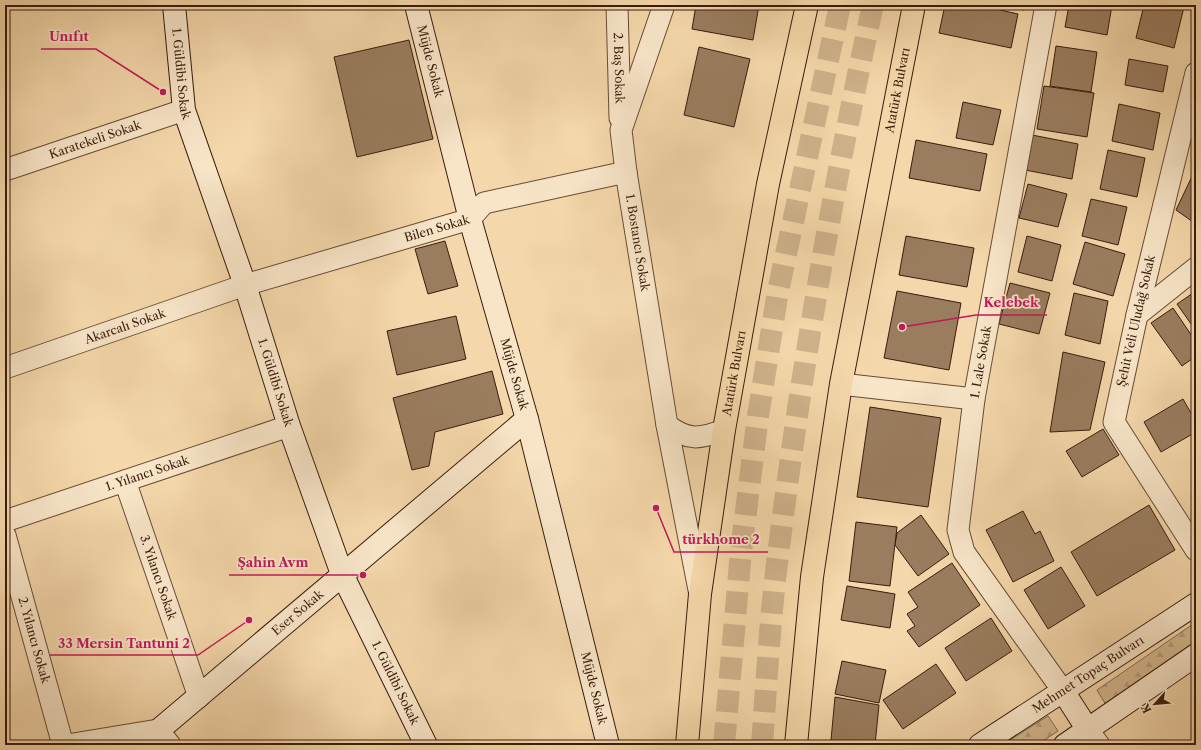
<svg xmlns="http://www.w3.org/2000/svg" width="1201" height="750" font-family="'Libre Caslon Text',serif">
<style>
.forest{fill:url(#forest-firs);stroke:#866a4e}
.building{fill:#9a7d5f;stroke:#391c0d}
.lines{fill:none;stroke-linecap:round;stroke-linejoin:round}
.highway-tunnel{stroke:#cfb28b;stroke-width:22;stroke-dasharray:22 11;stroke-linecap:butt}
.street-casing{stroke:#684b34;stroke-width:23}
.secondary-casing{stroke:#391c0d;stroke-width:24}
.highway-casing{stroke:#391c0d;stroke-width:24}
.street{stroke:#f8e5c8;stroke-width:21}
.secondary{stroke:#f8e5c8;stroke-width:22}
.highway{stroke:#f4d7aa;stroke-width:22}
.labels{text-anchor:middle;stroke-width:3.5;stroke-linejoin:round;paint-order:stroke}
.street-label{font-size:12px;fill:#391c0d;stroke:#f8e5c8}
.leader{fill:none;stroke:#c2185b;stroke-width:1.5}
.callout-dot{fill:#c2185b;stroke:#f8e5c8;stroke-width:1.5}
.callout-label{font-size:13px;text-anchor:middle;font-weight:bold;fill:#c2185b;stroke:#f8e5c8;stroke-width:3.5;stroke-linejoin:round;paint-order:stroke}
</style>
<defs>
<pattern id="forest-firs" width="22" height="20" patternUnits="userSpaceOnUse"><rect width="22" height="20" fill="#d4b78f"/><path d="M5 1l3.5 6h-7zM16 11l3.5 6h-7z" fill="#b79d7a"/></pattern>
</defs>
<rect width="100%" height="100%" fill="#f4d7aa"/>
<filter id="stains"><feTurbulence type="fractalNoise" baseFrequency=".005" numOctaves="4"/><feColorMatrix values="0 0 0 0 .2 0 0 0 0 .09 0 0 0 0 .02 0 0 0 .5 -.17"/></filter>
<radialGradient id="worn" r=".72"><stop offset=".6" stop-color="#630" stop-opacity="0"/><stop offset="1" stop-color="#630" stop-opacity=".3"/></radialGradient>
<g class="forest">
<path d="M1196 622V641L1106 705 1097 690Z"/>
<path d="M1048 716 1058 731 1037 745H1002Z"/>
</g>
<g class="building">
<path d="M696 5H759L753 40 692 29Z"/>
<path d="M945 5H978L1018 14 1011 48 939 33Z"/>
<path d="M1002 5H1025L1024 10Z"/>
<path d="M1069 5H1112L1107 35 1065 27Z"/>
<path d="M1144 5H1175L1184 7 1174 48 1136 38Z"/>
<path d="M409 40 433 139 357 157 334 57Z"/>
<path d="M1056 46 1097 52 1091 92 1050 86Z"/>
<path d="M699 47 750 59 734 127 684 115Z"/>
<path d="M1129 59 1168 66 1163 92 1125 85Z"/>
<path d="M1044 86 1094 93 1087 137 1037 129Z"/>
<path d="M963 102 1001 110 993 145 956 138Z"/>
<path d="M1119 104 1160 113 1153 150 1112 141Z"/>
<path d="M1032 135 1078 144 1072 179 1025 170Z"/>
<path d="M916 140 987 154 980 191 909 178Z"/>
<path d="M1108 150 1145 158 1137 197 1100 189Z"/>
<path d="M1196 168V224L1176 210Z"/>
<path d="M1028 184 1067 194 1058 227 1019 218Z"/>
<path d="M1091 199 1127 207 1118 245 1082 236Z"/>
<path d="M906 236 974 248 967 287 899 275Z"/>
<path d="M1027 236 1061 245 1052 281 1018 272Z"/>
<path d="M445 241 458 286 428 294 415 249Z"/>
<path d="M1085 242 1125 254 1113 296 1073 284Z"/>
<path d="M1010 283 1050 293 1039 334 999 324Z"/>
<path d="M897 291 961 303 949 370 884 358Z"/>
<path d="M1196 291V331L1177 304Z"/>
<path d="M1074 293 1108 301 1100 344 1065 335Z"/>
<path d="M1173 308 1196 342V356L1182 366 1151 323Z"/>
<path d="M456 316 466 359 397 375 387 331Z"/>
<path d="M1063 352 1105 362 1090 430 1050 432Z"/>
<path d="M492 371 503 414 435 432 429 466 412 470 393 398Z"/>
<path d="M1183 399 1196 422V432L1161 452 1144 422Z"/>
<path d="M870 407 941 418 928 507 857 497Z"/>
<path d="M1103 429 1119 455 1082 477 1066 451Z"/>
<path d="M1196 493V505L1191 496Z"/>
<path d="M1149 505 1175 550 1097 596 1071 552Z"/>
<path d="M1023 511 1035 534 1040 531 1054 561 1013 582 986 530Z"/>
<path d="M921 515 949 554 918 576 895 545 897 533Z"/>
<path d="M856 522 897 527 890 586 849 581Z"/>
<path d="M952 563 980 605 919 647 907 631 915 626 907 614 918 607 908 592Z"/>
<path d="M1061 567 1085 606 1048 629 1024 590Z"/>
<path d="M847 586 895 594 890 628 841 620Z"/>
<path d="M991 618 1012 651 966 681 945 648Z"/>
<path d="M842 661 886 670 879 703 835 694Z"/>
<path d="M936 664 956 693 903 729 883 700Z"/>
<path d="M835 697 879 705 875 745H853L831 740Z"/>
</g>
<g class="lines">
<g class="highway-tunnel">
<path d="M724 745 741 551 758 416 778 291 840 5"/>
<path d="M762 745C766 690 769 635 775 580 798 387 831 195 873 5"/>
</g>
<g class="street-casing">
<g id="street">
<path id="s1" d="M617 5 620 118"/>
<path id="s2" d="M664 5 621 130 626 172 667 425C688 441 700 439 724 430"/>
<path d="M1046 5 974 399 958 530 964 552 1063 691"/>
<path d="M1196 73 1137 315 1114 422 1196 550"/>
<path id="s3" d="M5 170 184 110"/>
<path d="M1137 315 1196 268"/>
<path id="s4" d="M5 368 245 285 470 219 484 203 626 172"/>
<path d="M841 384 974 399"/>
<path d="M667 425 699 590"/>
<path id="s5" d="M125 481 199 697"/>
<path id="s6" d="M5 521 289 426"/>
<path id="s7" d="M5 535 63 745"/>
<path d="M1088 730 1099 745"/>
<path d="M67 745 158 730 170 745"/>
</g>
</g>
<g class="secondary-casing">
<g id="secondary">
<path id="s8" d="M174 5 184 110 245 285 289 426 342 574 426 745"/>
<path id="s9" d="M416 5 470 219 527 419 608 745"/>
<path d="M1063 691 1088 730"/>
<path id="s10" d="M141 745 527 419"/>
<path id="s11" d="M980 745 1196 604"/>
<path d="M1065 745 1196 655"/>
</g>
</g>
<g class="highway-casing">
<g id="highway">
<path id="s12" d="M687 745 700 594 724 430 768 184 807 5"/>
<path id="s13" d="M796 745 812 577 841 384 914 5"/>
</g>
</g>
<use href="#street" class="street"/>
<use href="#secondary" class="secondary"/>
<use href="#highway" class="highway"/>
</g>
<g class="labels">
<g class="street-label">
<text dy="4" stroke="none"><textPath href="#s9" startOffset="58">Müjde Sokak</textPath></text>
<text dy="4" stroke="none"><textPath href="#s1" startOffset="63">2. Baş Sokak</textPath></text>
<text dy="4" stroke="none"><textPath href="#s8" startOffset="69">1. Güldibi Sokak</textPath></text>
<text dy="4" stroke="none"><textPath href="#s13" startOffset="663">Atatürk Bulvarı</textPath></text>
<text dy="4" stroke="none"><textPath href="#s3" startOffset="95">Karatekeli Sokak</textPath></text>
<text dy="4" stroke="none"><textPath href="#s4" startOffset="454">Bilen Sokak</textPath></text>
<text dy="4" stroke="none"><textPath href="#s2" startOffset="246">1. Bostancı Sokak</textPath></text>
<text transform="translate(1136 321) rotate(-77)" y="4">Şehit Veli Uludağ Sokak</text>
<text dy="4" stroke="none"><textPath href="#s4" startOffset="127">Akarcalı Sokak</textPath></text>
<text transform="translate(981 362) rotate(-80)" y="4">1. Lale Sokak</text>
<text dy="4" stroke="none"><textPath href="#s12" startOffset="375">Atatürk Bulvarı</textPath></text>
<text dy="4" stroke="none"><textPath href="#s9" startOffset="382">Müjde Sokak</textPath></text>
<text dy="4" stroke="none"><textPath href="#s8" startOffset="393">1. Güldibi Sokak</textPath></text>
<text dy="4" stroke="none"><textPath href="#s6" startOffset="150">1. Yılancı Sokak</textPath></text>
<text dy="4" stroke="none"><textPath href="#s5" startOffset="102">3. Yılancı Sokak</textPath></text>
<text dy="4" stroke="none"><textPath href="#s10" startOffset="205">Eser Sokak</textPath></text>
<text dy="4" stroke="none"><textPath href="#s7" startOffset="109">2. Yılancı Sokak</textPath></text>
<text dy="4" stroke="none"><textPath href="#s11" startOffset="129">Mehmet Topaç Bulvarı</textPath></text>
<text dy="4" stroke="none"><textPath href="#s8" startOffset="717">1. Güldibi Sokak</textPath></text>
<text dy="4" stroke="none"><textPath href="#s9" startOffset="706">Müjde Sokak</textPath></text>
</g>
</g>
<path class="leader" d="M163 92L96 49H41M902 327L976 315H1047M656 508L674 552H768M363 575L317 575H229M249 620L198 655H50"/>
<g class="callout-dot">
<circle cx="163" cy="92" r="4"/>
<circle cx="902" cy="327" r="4"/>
<circle cx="656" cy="508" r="4"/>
<circle cx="363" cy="575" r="4"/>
<circle cx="249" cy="620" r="4"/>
</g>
<g class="callout-label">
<text x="69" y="41">Unıfıt</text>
<text x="1011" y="307">Kelebek</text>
<text x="721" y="544">türkhome 2</text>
<text x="273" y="567">Şahin Avm</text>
<text x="124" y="648">33 Mersin Tantuni 2</text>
</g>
<rect width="1201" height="750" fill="none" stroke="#f4d7aa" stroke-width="20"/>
<rect x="6" y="6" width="1189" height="738" fill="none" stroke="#391c0d" stroke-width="2"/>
<rect x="10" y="10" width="1181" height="730" fill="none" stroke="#391c0d"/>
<g transform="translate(1155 704) rotate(243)" stroke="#f8e5c8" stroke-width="3" paint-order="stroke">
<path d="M0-3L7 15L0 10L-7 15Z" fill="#391c0d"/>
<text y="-6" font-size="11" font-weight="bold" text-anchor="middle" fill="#391c0d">K</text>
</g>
<rect width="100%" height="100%" filter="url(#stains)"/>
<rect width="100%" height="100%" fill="url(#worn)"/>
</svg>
